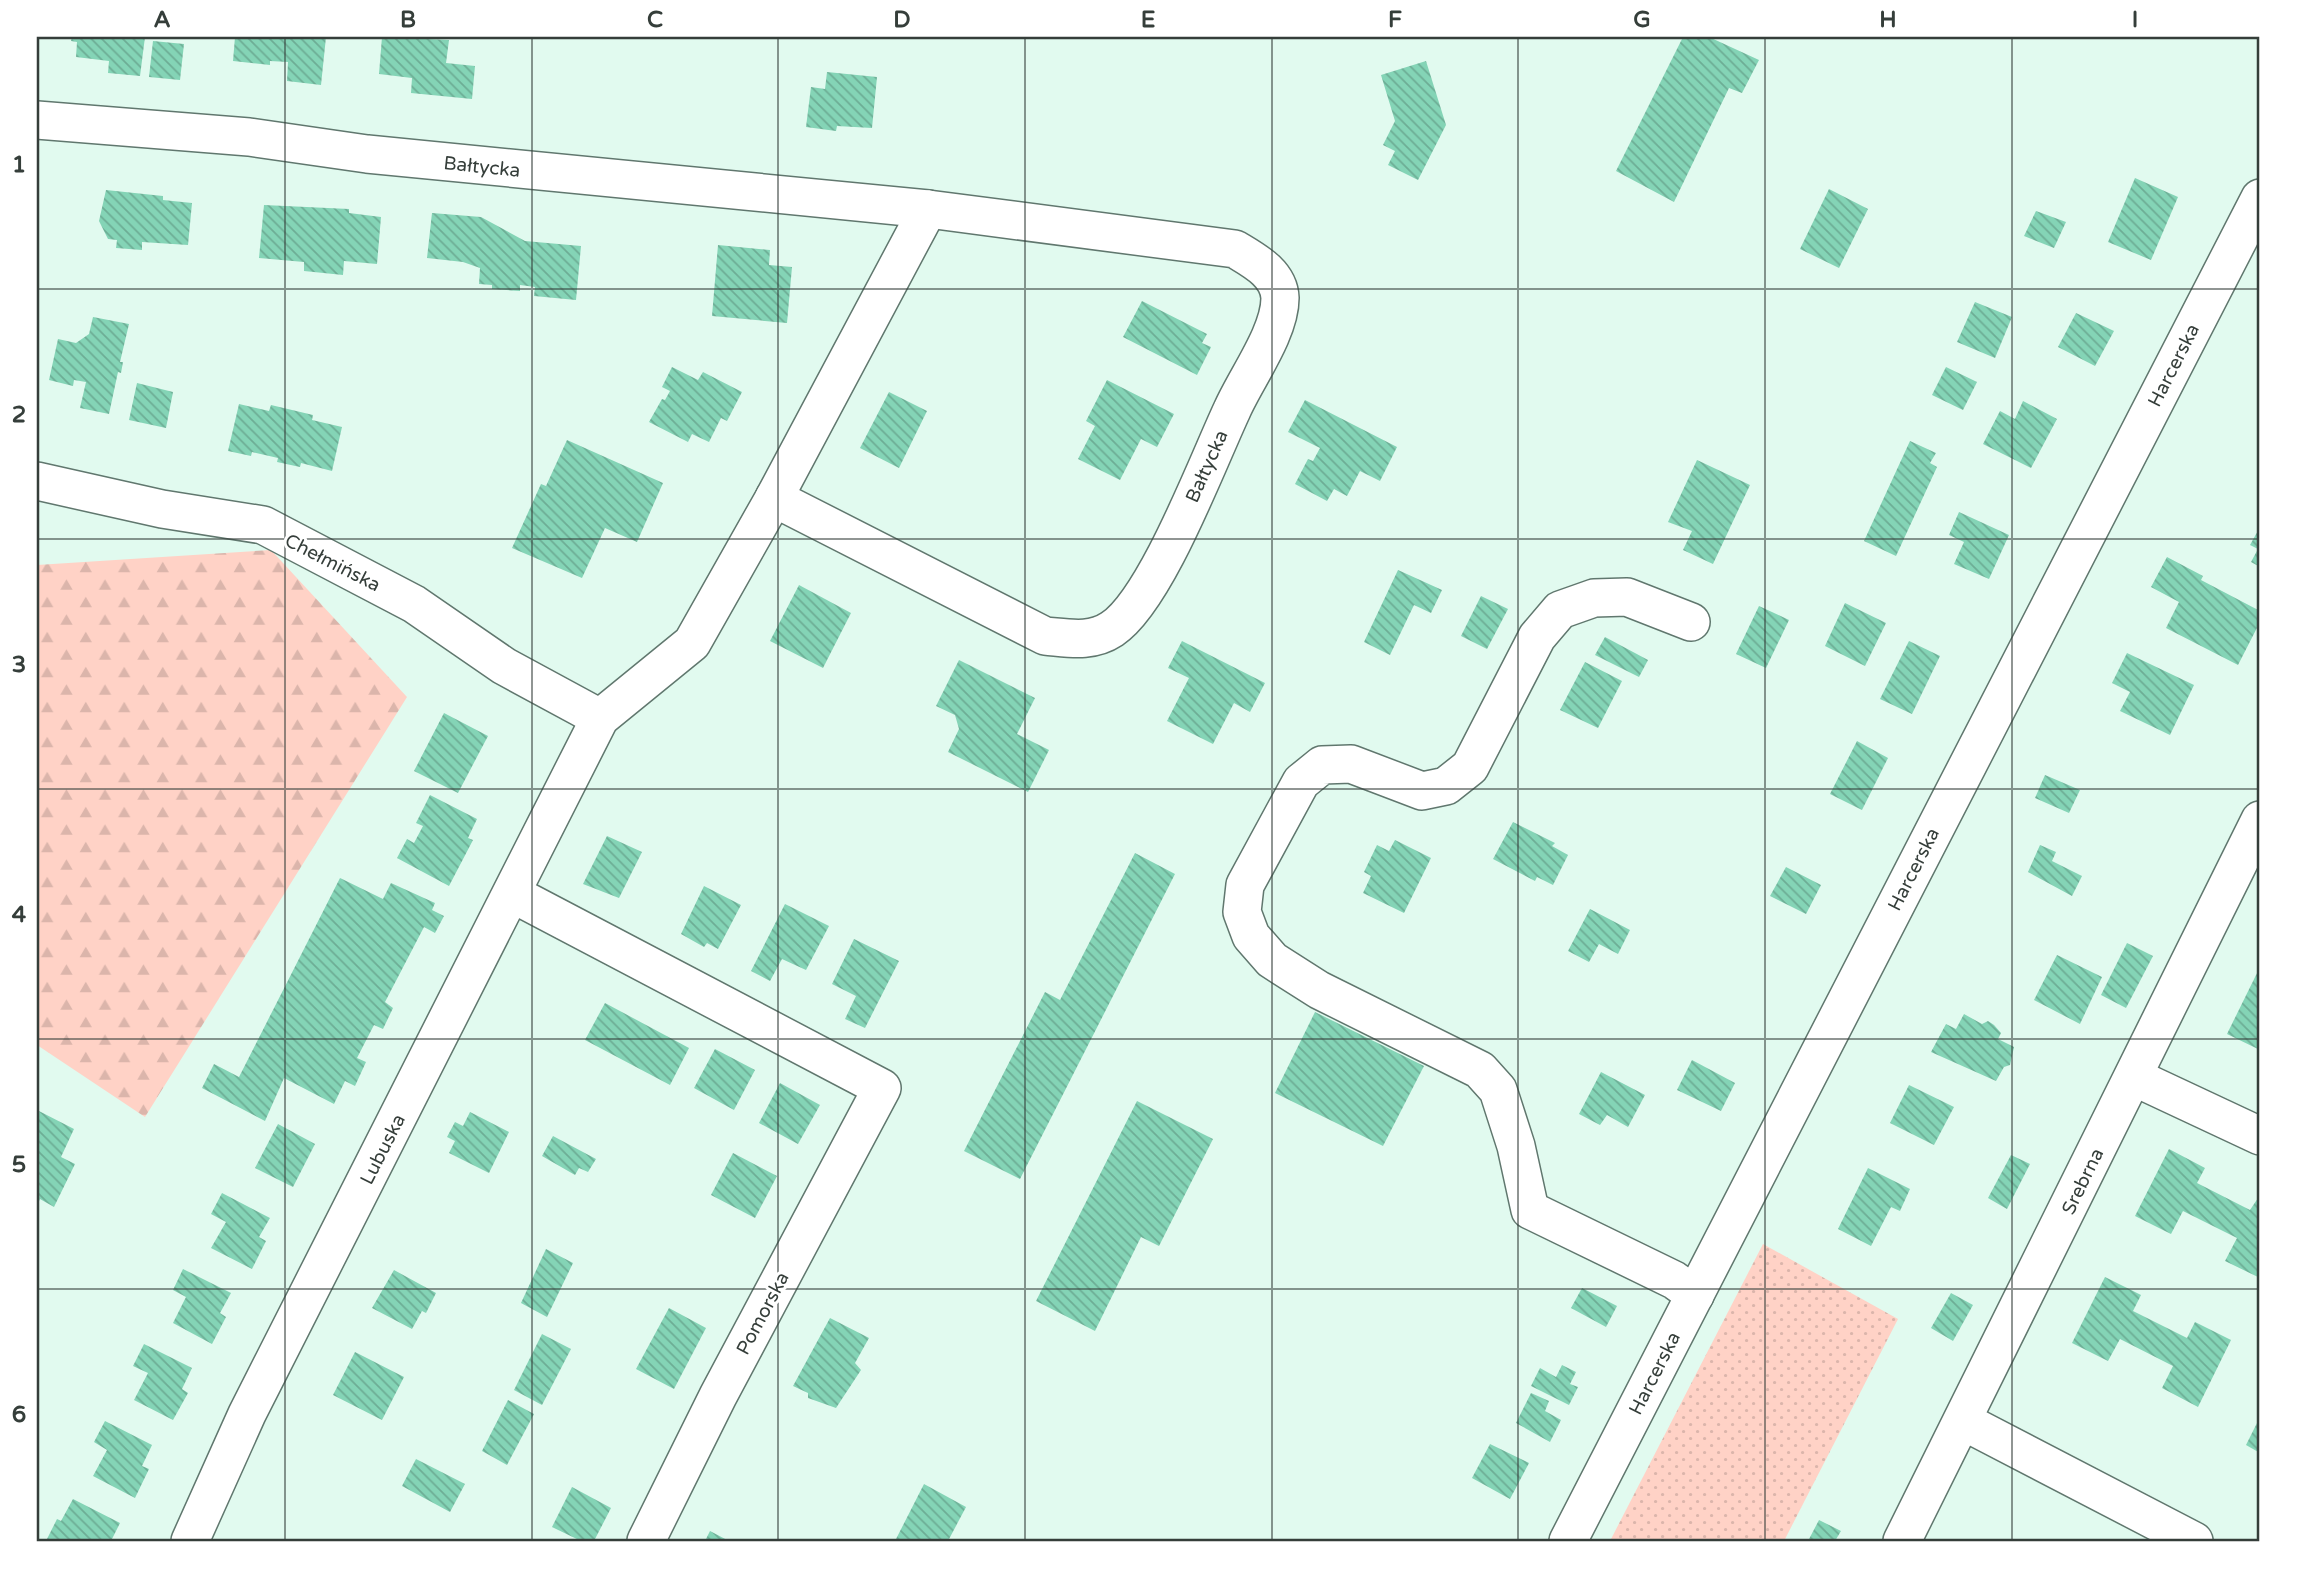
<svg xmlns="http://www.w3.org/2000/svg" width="2297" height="1578" font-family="'Varela Round',sans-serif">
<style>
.grass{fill:url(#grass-dots)}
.forest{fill:url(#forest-firs)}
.building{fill:url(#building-back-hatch)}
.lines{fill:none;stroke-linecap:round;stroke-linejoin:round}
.minor-casing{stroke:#60776e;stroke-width:40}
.minor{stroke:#fff;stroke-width:37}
.grid{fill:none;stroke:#353e3a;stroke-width:2;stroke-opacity:0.55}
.labels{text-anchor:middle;stroke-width:6;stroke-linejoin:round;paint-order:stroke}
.street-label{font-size:19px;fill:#353e3a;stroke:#fff}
.neatline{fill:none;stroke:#353e3a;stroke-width:2.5}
.grid-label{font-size:23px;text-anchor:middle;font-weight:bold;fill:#353e3a}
</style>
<defs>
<pattern id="grass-dots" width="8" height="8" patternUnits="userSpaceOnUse" patternTransform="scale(1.75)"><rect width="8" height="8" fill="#ffd2c6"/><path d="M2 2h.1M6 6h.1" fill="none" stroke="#dbb5ab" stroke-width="1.8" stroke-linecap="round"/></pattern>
<pattern id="forest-firs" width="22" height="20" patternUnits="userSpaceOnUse" patternTransform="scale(1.75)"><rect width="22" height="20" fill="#ffd2c6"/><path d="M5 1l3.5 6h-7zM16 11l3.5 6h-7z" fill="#dbb5ab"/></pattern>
<pattern id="building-back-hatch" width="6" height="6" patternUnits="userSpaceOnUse" patternTransform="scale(1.75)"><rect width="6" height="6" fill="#84d4b6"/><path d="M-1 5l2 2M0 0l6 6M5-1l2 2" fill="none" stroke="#6dad95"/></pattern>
</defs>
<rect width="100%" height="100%" fill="#e1faef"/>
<path class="grass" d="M1763 1244 1898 1319 1784 1541H1610Z"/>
<path class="forest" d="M271 550 407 697 145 1117 37 1045V565Z"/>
<g class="building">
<path d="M72 37H145L140 76 108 73 109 61 76 57 77 42 71 41Z"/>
<path d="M235 37H326L321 85 287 81 288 62 270 61V65L233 61Z"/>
<path d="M382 37 449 40 446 63 475 66 472 99 411 93 412 78 379 74Z"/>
<path d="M1683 37H1709L1759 60 1742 93 1729 88 1674 202 1616 171Z"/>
<path d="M153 41 184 44 180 80 149 77Z"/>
<path d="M1426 61 1446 125 1418 180 1388 165 1395 151 1383 145 1395 121 1381 75Z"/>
<path d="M827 72 877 77 872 128 837 126 836 131 806 127 811 87 825 89Z"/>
<path d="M2135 178 2178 197 2151 260 2108 242Z"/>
<path d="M1829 189 1868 209 1839 268 1800 249Z"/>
<path d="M106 190 163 196V200L192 203 188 245 142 242V250L116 248 117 240 108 239 99 221Z"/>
<path d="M264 205 349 209V213L381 217 377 264 344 261 343 275 304 271V262L259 258Z"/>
<path d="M2036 211 2066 222 2054 248 2024 236Z"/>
<path d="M432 213 481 217 525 241 581 246 576 300 534 296 535 287 520 285V291L492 289V285L479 284 480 268 463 262 427 258Z"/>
<path d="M718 245 770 250 769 265 792 267 787 323 712 316Z"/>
<path d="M1142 301 1207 334 1202 343 1211 347 1197 375 1123 337Z"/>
<path d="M1975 302 2012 317 1995 358 1957 342Z"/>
<path d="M2076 313 2114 331 2095 366 2058 347Z"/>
<path d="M93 317 129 324 120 362H123L121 373 118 372 109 414 80 408 86 382 74 380 73 386 49 380 58 339 76 343 89 334Z"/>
<path d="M672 367 698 380 703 372 742 392 727 421 721 418 709 442 692 434 688 442 649 422 662 399 665 400 670 391 662 387Z"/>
<path d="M1946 367 1977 382 1963 410 1932 395Z"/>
<path d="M1107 380 1174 414 1157 447 1141 439 1120 480 1078 459 1095 426 1086 421Z"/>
<path d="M137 383 173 392 166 428 129 420Z"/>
<path d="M889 392 927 411 899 468 860 448Z"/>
<path d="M1305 400 1397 447 1380 481 1360 471 1347 496 1334 489 1327 501 1295 484 1308 459 1313 461 1320 448 1288 432Z"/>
<path d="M2023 401 2057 419 2031 468 1983 444 2000 411 2015 419Z"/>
<path d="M239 404 269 411 271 405 313 415 312 420 342 427 332 471 301 463 300 467 277 462 278 458 252 452 251 456 228 451Z"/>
<path d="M567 440 663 483 637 542 605 528 582 578 512 548 541 484 546 486Z"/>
<path d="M1910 441 1936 453 1930 463 1937 467 1896 556 1864 541Z"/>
<path d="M1697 460 1750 485 1713 564 1683 550 1692 531 1668 522Z"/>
<path d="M1959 512 2009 535 1989 579 1954 564 1964 542 1949 535Z"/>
<path d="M2260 527V567L2251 562 2258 549 2250 545Z"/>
<path d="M2167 557 2203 576 2201 580 2260 611V622L2238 665 2166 628 2179 602 2151 587Z"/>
<path d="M1398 570 1442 590 1431 613 1414 605 1390 655 1364 642Z"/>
<path d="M799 585 851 613 823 668 770 641Z"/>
<path d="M1481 596 1508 609 1487 649 1461 636Z"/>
<path d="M1845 603 1886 623 1865 666 1825 646Z"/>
<path d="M1759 606 1789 620 1766 668 1736 654Z"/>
<path d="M1605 637 1648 660 1639 677 1595 655Z"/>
<path d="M1182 641 1265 683 1250 712 1234 703 1213 744 1167 721 1189 678 1168 668Z"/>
<path d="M1909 641 1940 656 1912 714 1880 699Z"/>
<path d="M2127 653 2194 685 2170 735 2120 711 2130 692 2112 683Z"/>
<path d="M959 660 1035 698 1017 734 1049 750 1028 792 948 752 959 729 955 715 936 706Z"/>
<path d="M1585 662 1622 681 1598 728 1560 710Z"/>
<path d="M444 713 488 736 458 793 414 771Z"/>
<path d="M1857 741 1888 758 1862 810 1830 794Z"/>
<path d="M2045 775 2080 790 2069 813 2035 798Z"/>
<path d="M430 795 477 819 468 838 473 840 449 886 397 858 407 839 414 843 423 826 416 823Z"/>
<path d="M1513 822 1555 843 1552 846 1568 855 1553 885 1537 877 1535 881 1493 859Z"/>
<path d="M607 836 642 852 619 898 583 884Z"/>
<path d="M1395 840 1431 858 1404 913 1363 893 1371 876 1364 872 1377 845 1389 851Z"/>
<path d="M2040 845 2056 852 2052 861 2082 876 2072 896 2028 872Z"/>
<path d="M1135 853 1175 874 1020 1179 964 1151 1045 992 1060 1000Z"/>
<path d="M1786 867 1821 885 1806 914 1770 896Z"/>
<path d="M340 878 383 899 391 883 435 903 432 910 444 916 435 933 424 927 385 1002 393 1008 383 1029 374 1025 357 1058 366 1062 355 1086 345 1081 334 1104 284 1078 265 1121 202 1088 214 1064 239 1077Z"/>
<path d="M704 886 741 905 718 949 707 943 704 947 681 934Z"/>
<path d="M785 904 829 926 806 970 782 959 770 981 751 971Z"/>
<path d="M1590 909 1630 930 1618 954 1599 944 1589 962 1568 951Z"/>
<path d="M854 939 899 961 865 1028 845 1019 856 996 832 984Z"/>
<path d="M2127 943 2153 956 2126 1008 2101 995Z"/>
<path d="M2057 955 2102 977 2080 1024 2034 1000Z"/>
<path d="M2260 967V1050L2227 1034Z"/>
<path d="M605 1003 689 1048 670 1085 585 1040Z"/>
<path d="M1315 1012 1424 1066 1383 1146 1275 1093Z"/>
<path d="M1964 1014 1982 1024 1988 1021 1994 1025 2001 1033 1998 1039 2014 1047 2010 1065 2004 1067 1996 1081 1931 1052 1946 1024 1956 1029Z"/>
<path d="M715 1049 755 1070 734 1110 694 1088Z"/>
<path d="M1692 1060 1735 1083 1721 1111 1677 1090Z"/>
<path d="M1601 1072 1645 1095 1628 1127 1607 1115 1600 1125 1579 1114Z"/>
<path d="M780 1083 820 1105 798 1144 759 1123Z"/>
<path d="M1909 1085 1954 1107 1934 1145 1890 1123Z"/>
<path d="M1137 1101 1213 1139 1159 1246 1141 1237 1095 1331 1036 1301Z"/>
<path d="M37 1110 74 1129 61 1157 75 1164 54 1207 40 1199 37 1206Z"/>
<path d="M470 1112 509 1132 489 1173 449 1153 455 1141 447 1137 455 1122 463 1126Z"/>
<path d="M278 1124 315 1144 293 1187 255 1168Z"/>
<path d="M553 1136 596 1159 588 1172 579 1168 575 1175 542 1156Z"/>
<path d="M2169 1149 2205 1168 2197 1183 2250 1210 2260 1195V1278L2225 1261 2237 1238 2183 1211 2171 1234 2135 1216Z"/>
<path d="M733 1153 777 1176 755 1218 711 1195Z"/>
<path d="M2011 1155 2030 1164 2007 1209 1988 1198Z"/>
<path d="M1868 1168 1910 1189 1900 1211 1891 1207 1871 1246 1838 1229Z"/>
<path d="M222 1193 270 1218 259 1237 266 1241 252 1269 211 1248 226 1222 211 1214Z"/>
<path d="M546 1249 573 1263 547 1317 521 1303Z"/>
<path d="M183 1269 231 1293 220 1313 226 1317 212 1344 173 1323 186 1297 173 1290Z"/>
<path d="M394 1270 436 1293 426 1313 422 1311 412 1329 372 1308Z"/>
<path d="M2105 1277 2141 1295 2133 1311 2187 1338 2195 1322 2231 1340 2198 1407 2162 1388 2173 1366 2120 1339 2108 1361 2072 1343Z"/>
<path d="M1582 1288 1617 1306 1606 1327 1571 1308Z"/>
<path d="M1951 1293 1973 1305 1953 1341 1931 1328Z"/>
<path d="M669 1308 706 1328 674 1389 636 1369Z"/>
<path d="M830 1318 869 1338 855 1363 861 1370 836 1408 808 1398V1393L793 1386Z"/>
<path d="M542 1334 571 1349 542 1405 514 1390Z"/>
<path d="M144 1344 192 1368 182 1389 188 1393 173 1420 134 1400 148 1373 133 1366Z"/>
<path d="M355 1352 404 1377 382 1420 333 1395Z"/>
<path d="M1562 1365 1576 1372 1570 1384 1578 1387 1569 1405 1531 1386 1540 1368 1556 1377Z"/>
<path d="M1531 1393 1549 1401 1545 1411 1561 1420 1550 1442 1516 1423Z"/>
<path d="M508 1400 534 1414 507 1465 482 1451Z"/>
<path d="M2260 1417V1453L2246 1445Z"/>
<path d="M105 1421 152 1445 142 1466 149 1469 135 1498 93 1476 107 1450 94 1442Z"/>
<path d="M1490 1444 1529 1463 1510 1499 1472 1478Z"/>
<path d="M416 1459 465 1484 450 1512 402 1486Z"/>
<path d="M924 1484 966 1507 948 1541H895Z"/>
<path d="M572 1487 611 1508 594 1541H581L552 1527Z"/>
<path d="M73 1499 120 1523 111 1541H46L57 1519 61 1521Z"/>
<path d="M1819 1520 1841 1531 1835 1541H1808Z"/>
<path d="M710 1531 729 1541H705Z"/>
</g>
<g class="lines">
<g class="minor-casing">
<g id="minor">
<path d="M37 120 249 137 367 154 928 209 1235 249C1253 260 1279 273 1280 298 1280 333 1246 378 1232 410 1208 461 1156 600 1112 629 1091 643 1069 638 1045 636L774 498"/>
<path d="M37 481 162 509 263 525 414 604 504 666 600 718"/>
<path d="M1691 622 1627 597 1594 598 1560 610 1537 637 1470 767 1446 786 1422 791 1351 764 1322 765 1301 782 1245 885 1242 912 1251 936 1272 960 1319 990 1480 1070 1498 1090 1516 1146 1530 1210 1674 1280 1695 1295"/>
<path d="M513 894 882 1088 718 1396 646 1541"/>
<path d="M2134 1077 2260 1136"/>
<path d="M1963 1421 2194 1541"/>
<path d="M190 1541 247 1414 600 718 692 643 774 498 928 209"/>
<path d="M1568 1541 2260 198"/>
<path d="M1902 1541 2260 820"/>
</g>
</g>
<use href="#minor" class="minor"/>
</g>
<path class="grid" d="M285 37V1541M532 37V1541M778 37V1541M1025 37V1541M1272 37V1541M1518 37V1541M1765 37V1541M2012 37V1541M37 289H2260M37 539H2260M37 789H2260M37 1039H2260M37 1289H2260"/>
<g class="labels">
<g class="street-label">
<text transform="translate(482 166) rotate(6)" y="7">Bałtycka</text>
<text transform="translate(2173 365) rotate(-63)" y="7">Harcerska</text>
<text transform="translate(1206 466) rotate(-66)" y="7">Bałtycka</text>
<text transform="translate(333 562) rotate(27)" y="7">Chełmińska</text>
<text transform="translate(1913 869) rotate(-63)" y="7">Harcerska</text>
<text transform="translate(382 1149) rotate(-63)" y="7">Lubuska</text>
<text transform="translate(2082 1181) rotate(-64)" y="7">Srebrna</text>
<text transform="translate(762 1313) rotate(-62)" y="7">Pomorska</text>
<text transform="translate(1654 1373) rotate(-63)" y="7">Harcerska</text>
</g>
</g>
<rect width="2297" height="1578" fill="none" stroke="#ffffff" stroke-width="77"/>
<rect x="38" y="38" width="2220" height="1502" class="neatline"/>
<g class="grid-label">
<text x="162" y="27">A</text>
<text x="408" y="27">B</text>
<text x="655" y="27">C</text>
<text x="902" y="27">D</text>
<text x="1148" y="27">E</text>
<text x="1395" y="27">F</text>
<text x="1642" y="27">G</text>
<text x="1888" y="27">H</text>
<text x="2135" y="27">I</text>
<text x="19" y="172">1</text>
<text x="19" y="422">2</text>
<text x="19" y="672">3</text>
<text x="19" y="922">4</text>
<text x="19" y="1172">5</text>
<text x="19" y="1422">6</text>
</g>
</svg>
